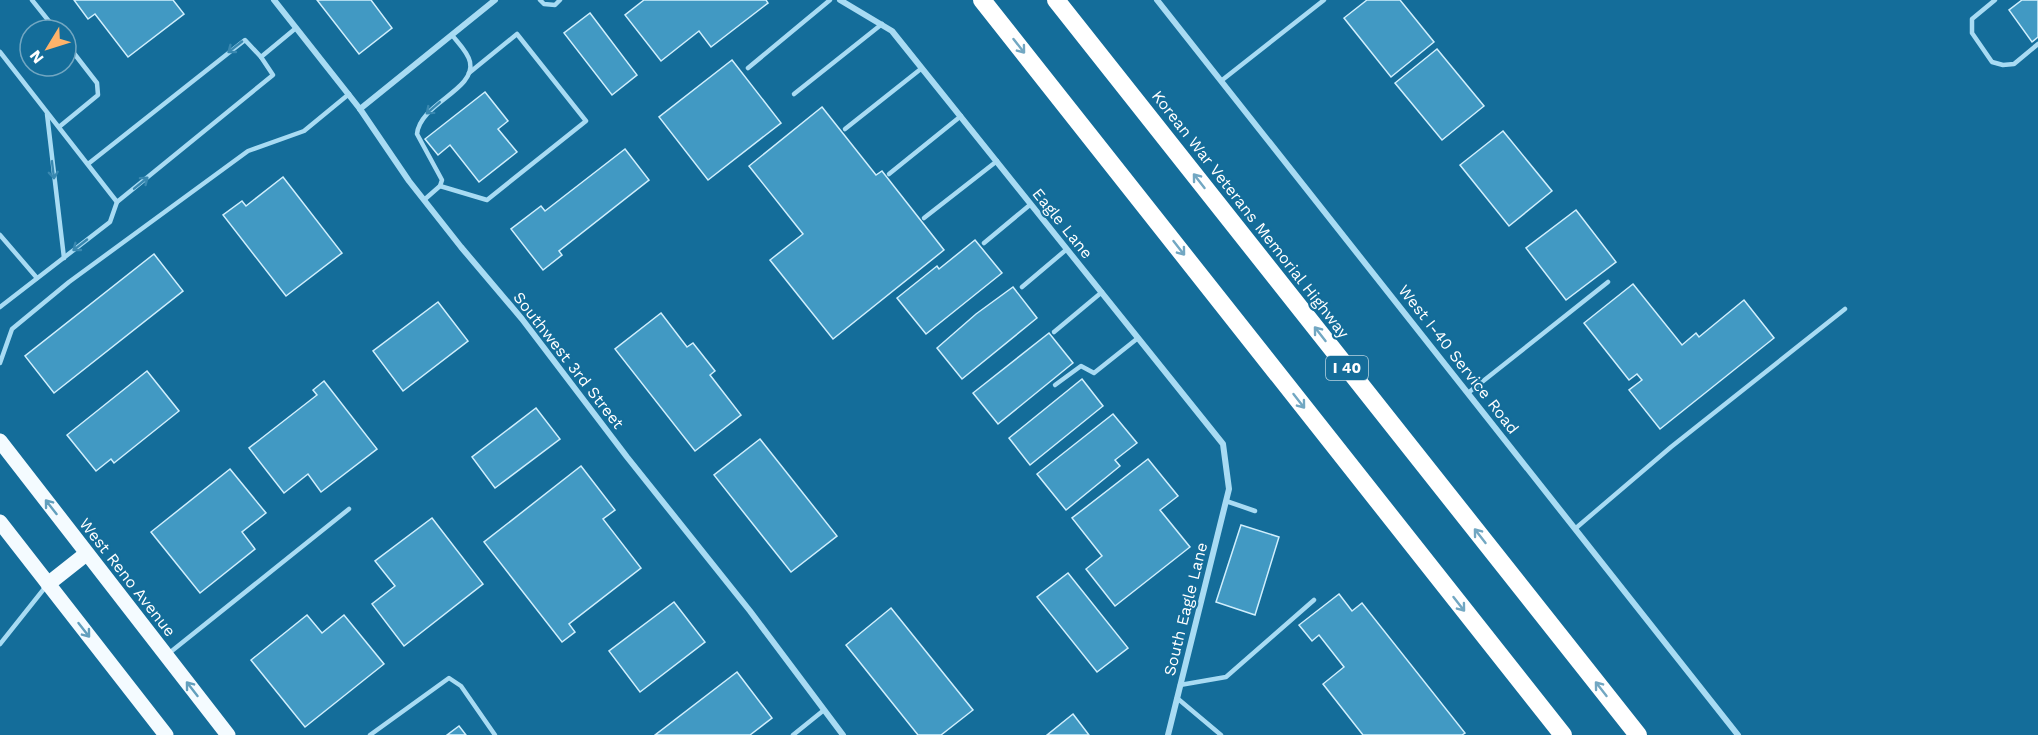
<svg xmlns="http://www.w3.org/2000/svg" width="2038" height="735" font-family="'Work Sans',sans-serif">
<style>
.building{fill:#4199c3;stroke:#d0effd;stroke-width:1.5}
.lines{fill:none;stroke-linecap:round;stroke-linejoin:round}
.lane{stroke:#a8dbf3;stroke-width:4.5}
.street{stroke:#a8dbf3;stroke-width:6}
.primary{stroke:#f4fbff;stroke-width:15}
.highway{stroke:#fff;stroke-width:18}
.oneway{stroke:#72a7c2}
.oneway2{stroke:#3988b0}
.oneway3{stroke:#629fbd}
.labels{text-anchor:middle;stroke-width:4.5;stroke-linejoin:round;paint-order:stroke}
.shield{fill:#146d9a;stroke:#b8d3e1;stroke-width:1.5}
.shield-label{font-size:15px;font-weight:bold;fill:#fff}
.street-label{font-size:16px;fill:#fff;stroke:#146d9a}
</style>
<rect width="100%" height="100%" fill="#146d9a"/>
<g class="building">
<path d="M74 0H173L184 14 128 57 95 14 88 19Z"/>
<path d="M317 0H371L392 28 359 54Z"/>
<path d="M644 0H766L768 3 711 47 699 31 661 61 625 15Z"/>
<path d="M1367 0H1400L1434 42 1391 77 1344 18Z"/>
<path d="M2022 0H2038V37L2032 42 2009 10Z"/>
<path d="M590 13 637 75 612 95 564 33Z"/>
<path d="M1437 49 1484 106 1442 140 1395 83Z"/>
<path d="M732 60 781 123 708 180 659 117Z"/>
<path d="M485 92 508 121 498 129 517 152 479 182 450 145 438 155 425 139Z"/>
<path d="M822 107 876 175 882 171 944 250 833 339 770 260 803 234 749 166Z"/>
<path d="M1503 131 1552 191 1509 226 1460 165Z"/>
<path d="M625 149 649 180 559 251 562 255 543 270 511 229 541 206 545 211Z"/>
<path d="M283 177 342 253 286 296 223 215 242 201 246 206Z"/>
<path d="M1576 210 1616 262 1566 300 1526 248Z"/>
<path d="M975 240 1002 273 926 334 897 298 937 266 939 269Z"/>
<path d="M154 254 183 291 54 393 25 356Z"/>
<path d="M1633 284 1682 345 1696 333 1699 337 1744 300 1774 338 1660 429 1629 390 1642 380 1637 374 1629 380 1584 323Z"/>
<path d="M1013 287 1037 318 962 379 937 348 976 314Z"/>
<path d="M438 302 468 341 403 391 373 351Z"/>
<path d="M661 313 687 347 693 343 715 371 710 375 741 415 695 451 615 349Z"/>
<path d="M1049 333 1073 363 998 424 973 393Z"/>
<path d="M147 371 179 411 114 463 111 459 96 471 67 435Z"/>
<path d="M1082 379 1103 406 1030 465 1009 438Z"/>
<path d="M324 381 377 449 321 492 308 474 284 493 249 448 317 395 313 390Z"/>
<path d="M536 408 560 439 495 488 472 457Z"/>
<path d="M1113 414 1137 443 1115 460 1120 466 1066 510 1037 474Z"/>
<path d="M760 439 837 536 791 572 714 475Z"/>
<path d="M1148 459 1178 496 1160 510 1190 547 1115 606 1086 569 1102 556 1072 518Z"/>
<path d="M581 466 615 510 603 519 641 568 569 624 575 632 562 642 484 542Z"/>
<path d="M230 469 266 513 242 532 255 549 200 593 151 532Z"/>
<path d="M432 518 483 584 404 646 372 604 395 586 375 561Z"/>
<path d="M1241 525 1279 537 1255 615 1216 602Z"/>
<path d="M1068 573 1128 648 1097 672 1037 597Z"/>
<path d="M1339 594 1352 611 1362 603 1465 733 1462 735H1363L1323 684 1344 667 1319 635 1312 641 1299 625Z"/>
<path d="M674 602 705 642 640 692 609 651Z"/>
<path d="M891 608 973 710 941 735H918L846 645Z"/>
<path d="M307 615 322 633 344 615 384 664 305 727 251 660Z"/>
<path d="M737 672 772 718 750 735H655Z"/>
<path d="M1073 714 1089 735H1047Z"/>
<path d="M459 726 466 735H447Z"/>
</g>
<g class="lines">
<g class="lane">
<path d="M32 0 56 30"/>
<path d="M540 0 544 4 555 5 560 0"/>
<path d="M1995 0 1972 19V33L1992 62 2003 65 2014 64 2038 44"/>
<path d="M0 52 117 202 273 75 261 57 245 40 88 164"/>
<path d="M261 57 296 28"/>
<path d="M748 68 830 0"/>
<path d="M1221 81 1324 0"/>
<path d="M794 94 882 24"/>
<path d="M47 114 64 258"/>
<path d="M59 127 98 95 97 83 66 43"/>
<path d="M845 129 922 68"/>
<path d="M889 174 961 116"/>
<path d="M440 186 487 200 586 121 517 34 469 73"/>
<path d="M424 200 440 186 442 180 417 134C420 103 476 90 470 62 468 52 458 43 452 35"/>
<path d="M924 218 997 161"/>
<path d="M0 235 37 278"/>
<path d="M984 243 1031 204"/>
<path d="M1022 287 1067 249"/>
<path d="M0 307 110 222 117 202"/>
<path d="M1054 332 1102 292"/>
<path d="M0 363 12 329 69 282 248 151 304 131 349 94"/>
<path d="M1055 385 1081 366 1094 373 1138 338"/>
<path d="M1468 393 1608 282"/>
<path d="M1226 501 1255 511"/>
<path d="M1576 528 1671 447 1845 309"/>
<path d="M0 644 47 585"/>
<path d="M168 654 349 509"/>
<path d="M1180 685 1226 677 1314 600"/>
<path d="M1177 698 1221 735"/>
<path d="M370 735 449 678 461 686 495 735"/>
<path d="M793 735 824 710"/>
</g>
<g class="street">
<path d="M274 0 360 109 409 181 461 247 522 319 627 457 750 611 843 735"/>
<path d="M840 0 892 31 1223 444 1229 489 1168 735"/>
<path d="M1157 0 1738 735"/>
<path d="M360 109 495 0"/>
</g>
<g class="primary">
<path d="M0 441 228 735"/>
<path d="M0 522 166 735"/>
<path d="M48 584 86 554"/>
</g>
<g class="highway">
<path d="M982 0 1563 735"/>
<path d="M1056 0 1638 735"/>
</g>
</g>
<defs><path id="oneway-shaft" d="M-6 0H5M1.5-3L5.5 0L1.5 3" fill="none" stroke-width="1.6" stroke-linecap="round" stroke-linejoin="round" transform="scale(1.5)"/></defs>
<g class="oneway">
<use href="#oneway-shaft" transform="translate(1019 46) rotate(52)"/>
<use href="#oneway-shaft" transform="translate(1199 181) rotate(-128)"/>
<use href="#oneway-shaft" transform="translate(1179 248) rotate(52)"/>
<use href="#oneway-shaft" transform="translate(1320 334) rotate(-128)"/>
<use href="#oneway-shaft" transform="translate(1299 401) rotate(52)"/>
<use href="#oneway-shaft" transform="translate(1480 536) rotate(-128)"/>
<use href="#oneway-shaft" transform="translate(1459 604) rotate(52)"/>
<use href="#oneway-shaft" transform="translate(1601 689) rotate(-128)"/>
</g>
<g class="oneway2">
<use href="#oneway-shaft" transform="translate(235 47) rotate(142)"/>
<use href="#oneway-shaft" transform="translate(433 108) rotate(139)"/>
<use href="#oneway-shaft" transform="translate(53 170) rotate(83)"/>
<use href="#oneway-shaft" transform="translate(141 183) rotate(-39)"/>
<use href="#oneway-shaft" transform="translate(80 245) rotate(142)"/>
</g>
<g class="oneway3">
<use href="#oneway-shaft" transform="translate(51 507) rotate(-128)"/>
<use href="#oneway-shaft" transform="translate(84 630) rotate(52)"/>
<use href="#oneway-shaft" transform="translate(192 689) rotate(-128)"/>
</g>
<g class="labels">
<rect class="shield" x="1326" y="356" width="42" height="24" rx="4.5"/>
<g class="shield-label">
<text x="1347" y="373">I 40</text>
</g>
<g class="street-label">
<text transform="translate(1251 214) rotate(52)" y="6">Korean War Veterans Memorial Highway</text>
<text transform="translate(1063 223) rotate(51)" y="6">Eagle Lane</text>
<text transform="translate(1459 359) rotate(52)" y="6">West I-40 Service Road</text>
<text transform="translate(569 360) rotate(52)" y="6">Southwest 3rd Street</text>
<text transform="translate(128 577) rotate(52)" y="6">West Reno Avenue</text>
<text transform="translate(1185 609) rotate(-76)" y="6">South Eagle Lane</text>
</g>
</g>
<g transform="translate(48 48) rotate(232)"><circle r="28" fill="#146d9a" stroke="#72a7c2" stroke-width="1.5"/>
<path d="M0-4.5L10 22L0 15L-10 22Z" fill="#ffb36a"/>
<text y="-9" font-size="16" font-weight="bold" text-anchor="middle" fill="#ffffff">N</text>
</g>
</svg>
